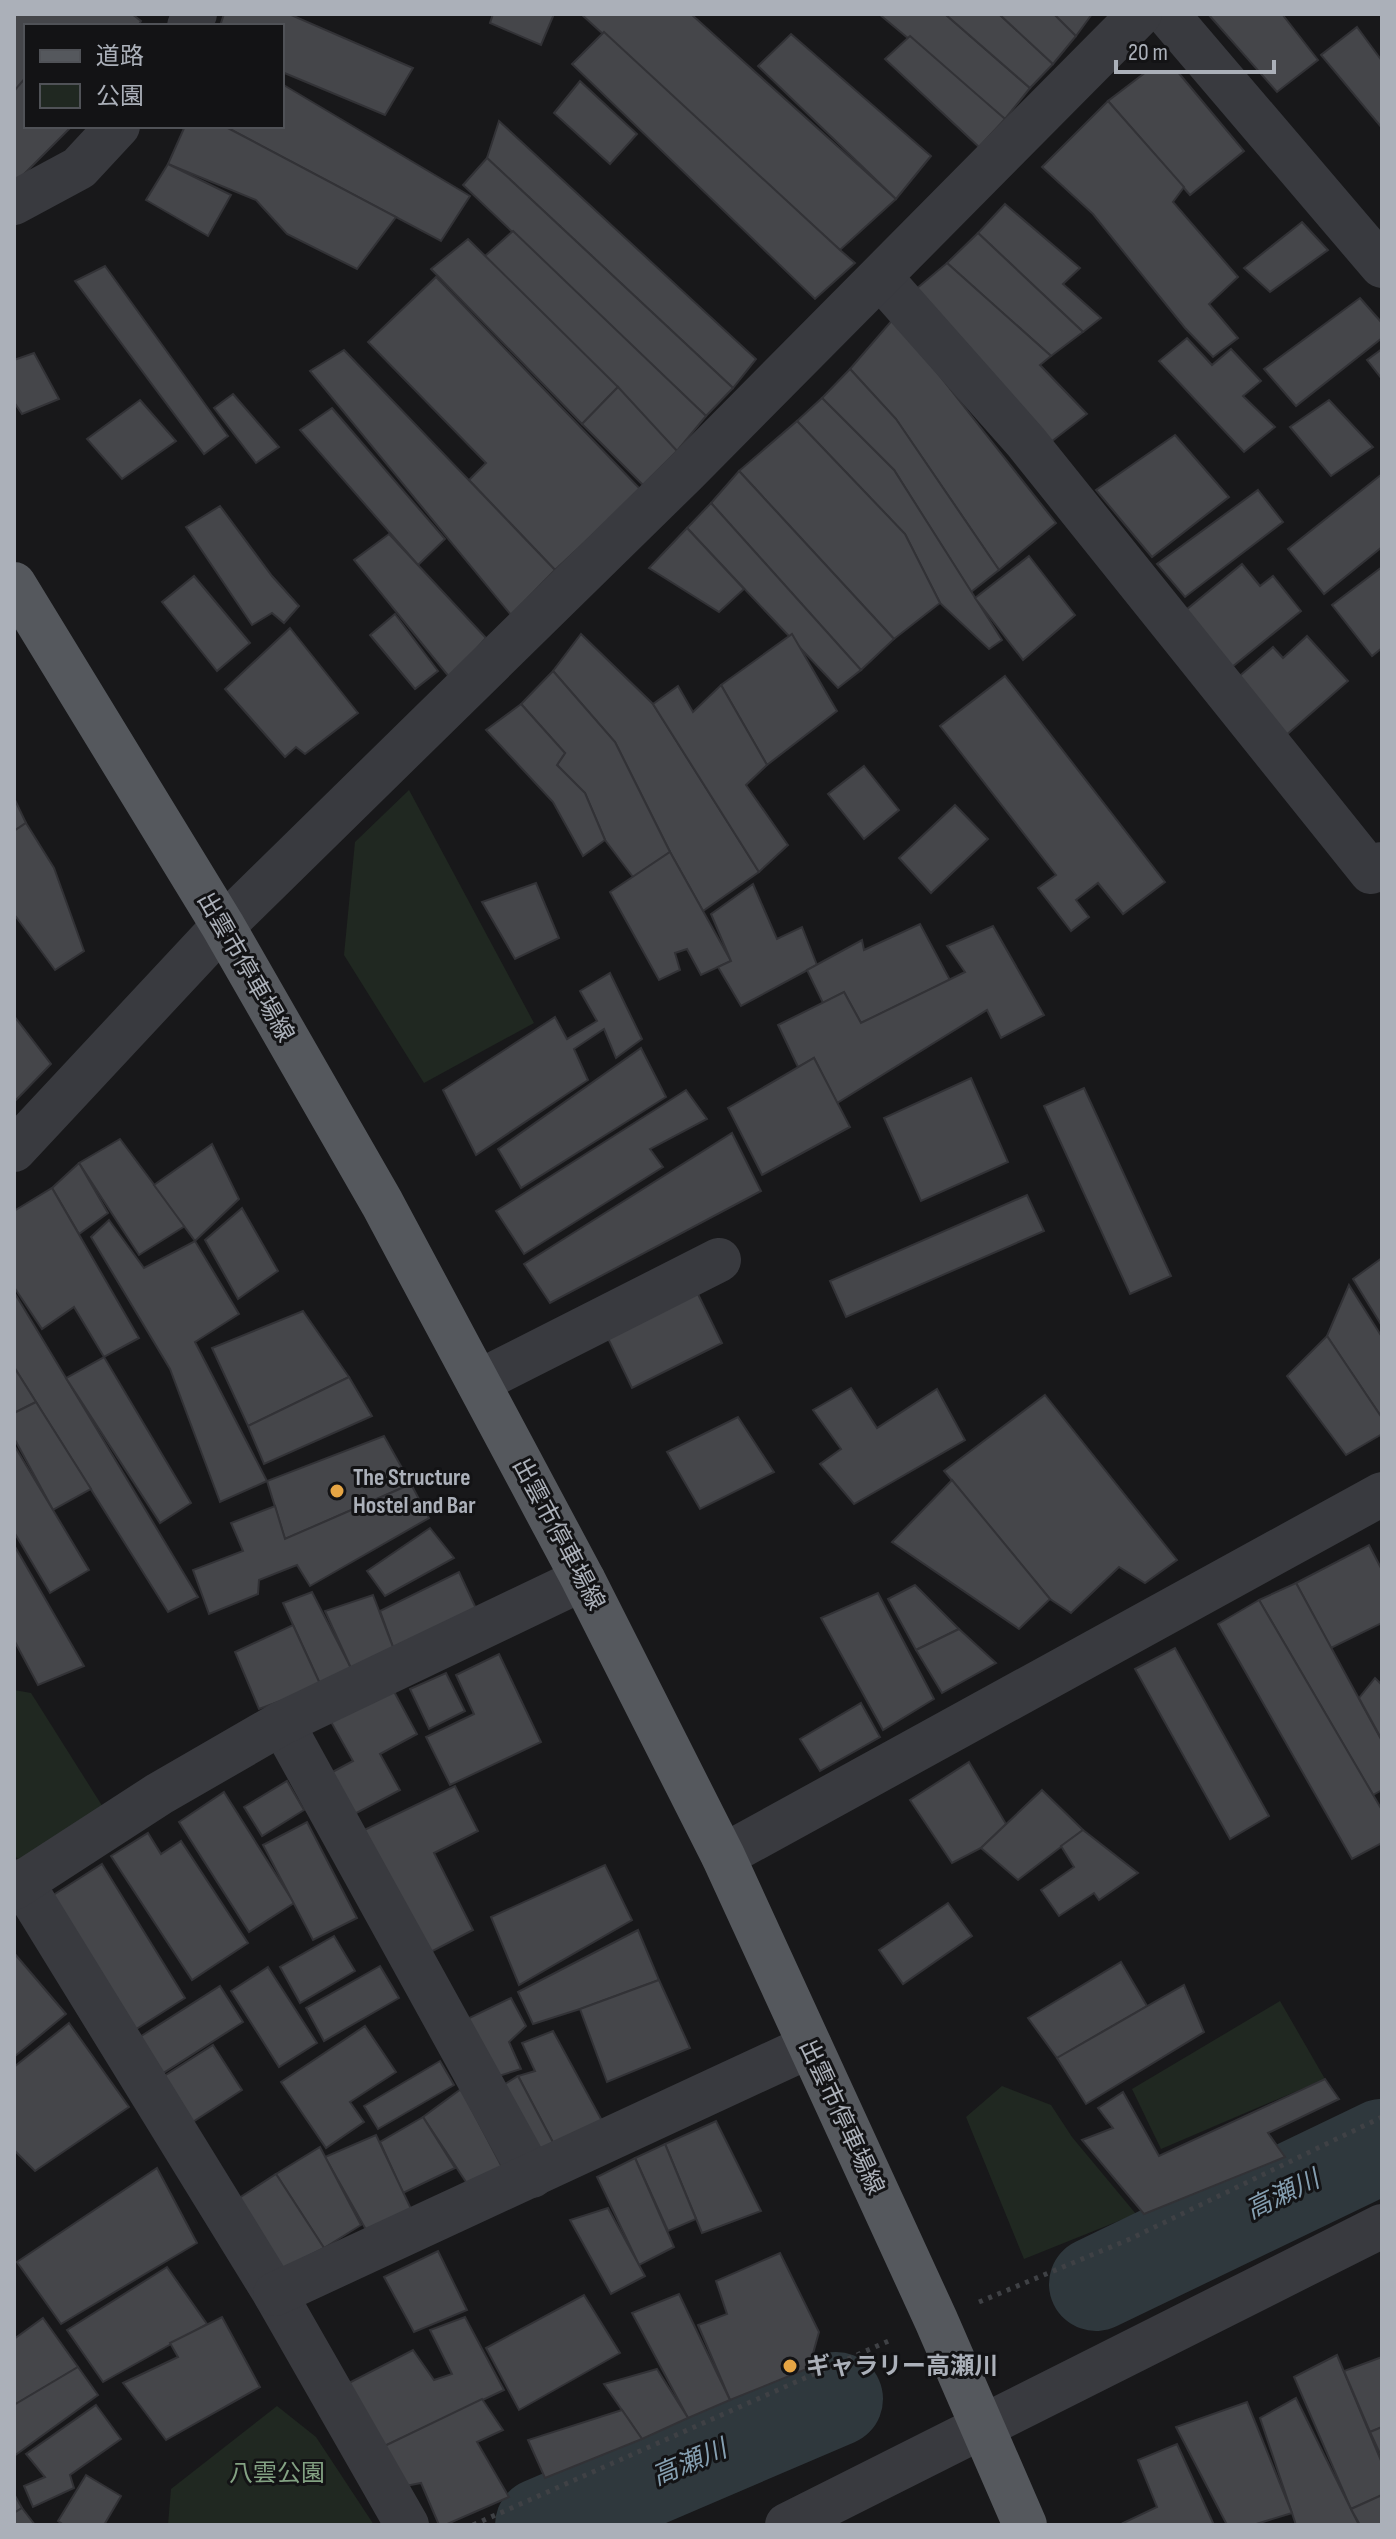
<svg xmlns="http://www.w3.org/2000/svg" width="1396" height="2539" font-family="'Sofia Sans Condensed','Noto Sans JP',sans-serif">
<style>
.green{fill:#202821}
.lines{fill:none;stroke-linecap:round;stroke-linejoin:round}
.river{stroke:#2f383d;stroke-width:94}
.building{fill:#45464a;stroke:#323236;stroke-width:2}
.path{stroke:#3f4145;stroke-width:5;stroke-dasharray:4 6;stroke-linecap:butt}
.minor{stroke:#393a3f;stroke-width:44}
.major{stroke:#55585d;stroke-width:44}
.poi-dot{fill:#e6a544;stroke:#131315;stroke-width:3}
.labels{text-anchor:middle;stroke-width:6;stroke-linejoin:round;paint-order:stroke}
.street-label{font-size:24px;fill:#abb0b9;stroke:#131315}
.poi-label{font-size:24px;font-weight:bold;fill:#abb0b9;stroke:#131315;text-anchor:start}
.park-label{font-size:24px;fill:#83a283;stroke:#131315}
.water-label{font-size:26px;font-style:italic;fill:#859fb1;stroke:#131315}
</style>
<rect width="100%" height="100%" fill="#18181a"/>
<g class="green">
<path d="M409 790 534 1023 424 1083 344 955 355 842Z"/>
<path d="M14 1690 31 1693 106 1812 23 1866 14 1854Z"/>
<path d="M1280 2001 1325 2079 1161 2149 1132 2089Z"/>
<path d="M1002 2086 1051 2105 1072 2137 1136 2214 1024 2259 966 2117Z"/>
<path d="M277 2406 316 2437 374 2525H168L171 2489Z"/>
</g>
<g class="lines">
<g class="river">
<path d="M1096 2284 1382 2146"/>
<path d="M542 2525 836 2399"/>
</g>
</g>
<g class="building">
<path d="M14 14H132L141 21 138 26H26V78L14 93Z"/>
<path d="M224 14H289L413 68 385 115 282 72V26H220Z"/>
<path d="M493 14H554L541 45 490 23Z"/>
<path d="M581 14H691L896 199 840 250Z"/>
<path d="M879 14H945L1030 88 1005 119Z"/>
<path d="M945 14H999L1053 64 1030 88Z"/>
<path d="M999 14H1054L1076 36 1053 64Z"/>
<path d="M1054 14H1092L1076 36Z"/>
<path d="M1208 14H1282L1318 60 1277 92Z"/>
<path d="M1357 27 1382 61V128L1321 55Z"/>
<path d="M604 32 840 250 855 263 815 299 572 64Z"/>
<path d="M791 34 931 156 896 199 758 66Z"/>
<path d="M910 36 1005 119 979 147 885 59Z"/>
<path d="M1177 71 1244 151 1190 195 1108 101 1146 72Z"/>
<path d="M26 77V126H72L16 182 14 180V91Z"/>
<path d="M580 81 637 134 610 164 554 113Z"/>
<path d="M282 84 470 196 441 241 224 126H282Z"/>
<path d="M1108 101 1184 187 1173 202 1238 277 1209 304 1238 338 1213 357 1185 328 1093 214 1042 167Z"/>
<path d="M499 121 756 359 733 388 487 158Z"/>
<path d="M185 126H224L396 217 357 269 287 234 256 200 168 164Z"/>
<path d="M487 158 733 388 706 416 463 185Z"/>
<path d="M168 164 231 195 208 236 146 200Z"/>
<path d="M1005 204 1080 268 1063 284 1101 318 1083 332 978 233Z"/>
<path d="M1302 222 1328 250 1270 292 1244 268Z"/>
<path d="M513 231 706 416 677 451 485 256Z"/>
<path d="M978 233 1083 332 1051 356 947 263Z"/>
<path d="M468 239 618 387 582 424 431 269Z"/>
<path d="M947 263 1051 356 1040 365 1087 414 1051 442 910 294Z"/>
<path d="M105 266 228 436 204 454 75 281Z"/>
<path d="M436 277 641 490 555 570 469 480 486 463 368 342Z"/>
<path d="M1360 298 1382 323V338L1296 406 1264 369Z"/>
<path d="M894 318 1056 523 999 570 896 419 850 369Z"/>
<path d="M1187 338 1212 365 1231 349 1261 381 1243 396 1275 427 1244 452 1159 361Z"/>
<path d="M1382 349V379L1367 360Z"/>
<path d="M344 350 555 570 511 615 310 371Z"/>
<path d="M34 353 59 399 22 414 14 402V360Z"/>
<path d="M850 369 896 419 999 570 971 592 894 470 822 398Z"/>
<path d="M618 387 677 451 643 485 582 424Z"/>
<path d="M233 394 279 447 256 463 214 408Z"/>
<path d="M822 398 894 470 1002 640 989 649 940 603 905 534 797 421Z"/>
<path d="M140 400 176 441 122 479 87 439Z"/>
<path d="M1329 400 1373 447 1331 476 1290 427Z"/>
<path d="M332 408 445 539 418 565 300 430Z"/>
<path d="M797 421 905 534 940 603 894 639 739 471Z"/>
<path d="M1175 435 1229 497 1152 557 1096 490Z"/>
<path d="M739 471 894 639 861 670 711 503Z"/>
<path d="M1382 474V547L1324 594 1288 549Z"/>
<path d="M1258 490 1283 522 1185 597 1157 564Z"/>
<path d="M711 503 861 670 838 688 687 528Z"/>
<path d="M220 506 272 576 299 606 284 623 272 613 252 625 186 527Z"/>
<path d="M687 528 744 589 719 612 649 568Z"/>
<path d="M389 534 486 638 450 678 354 560Z"/>
<path d="M1029 556 1075 615 1023 660 975 598Z"/>
<path d="M1242 564 1260 586 1273 576 1301 611 1232 667 1186 610Z"/>
<path d="M1382 567V648L1372 656 1332 605Z"/>
<path d="M194 576 250 643 217 671 162 602Z"/>
<path d="M395 614 438 671 415 689 370 635Z"/>
<path d="M290 628 358 713 305 754 296 747 285 757 225 689Z"/>
<path d="M581 634 653 704 759 872 703 911 670 852 615 742 553 671Z"/>
<path d="M792 634 837 711 767 765 721 685Z"/>
<path d="M1307 636 1348 681 1284 737 1235 680 1273 647 1283 658Z"/>
<path d="M553 671 615 742 670 852 633 877 605 840 585 793 557 765 565 753 521 704Z"/>
<path d="M1005 676 1165 882 1123 914 1098 883 1076 900 1089 917 1071 931 1038 888 1056 875 940 726Z"/>
<path d="M721 685 767 765 746 785 788 845 759 872 653 704 678 686 693 712Z"/>
<path d="M521 704 565 753 557 765 585 793 605 840 583 856 553 802 486 730Z"/>
<path d="M864 766 899 810 864 839 828 794Z"/>
<path d="M14 798 26 823 14 831Z"/>
<path d="M955 805 988 839 931 893 899 858Z"/>
<path d="M26 823 54 868 84 951 55 970 14 914V831Z"/>
<path d="M670 852 731 961 701 975 687 949 675 953 680 970 659 980 610 892Z"/>
<path d="M536 883 559 938 515 959 482 902Z"/>
<path d="M753 884 777 939 802 927 817 965 741 1006 718 967 731 961 711 914Z"/>
<path d="M920 924 950 980 861 1023 844 992 823 1003 807 970 862 940 864 950Z"/>
<path d="M993 926 1044 1015 1001 1038 987 1010 837 1103 814 1058 798 1067 778 1025 844 992 861 1023 965 972 947 946Z"/>
<path d="M610 973 642 1039 616 1058 604 1029 574 1049 588 1080 476 1155 443 1090 555 1017 567 1039 597 1021 580 991Z"/>
<path d="M14 1016 51 1064 14 1102Z"/>
<path d="M641 1048 666 1097 521 1188 498 1149Z"/>
<path d="M814 1058 850 1127 762 1175 728 1108Z"/>
<path d="M971 1078 1008 1162 921 1201 884 1118Z"/>
<path d="M1084 1088 1171 1276 1130 1294 1044 1106Z"/>
<path d="M686 1090 707 1119 650 1149 663 1167 524 1254 496 1211Z"/>
<path d="M732 1133 761 1191 550 1303 524 1264Z"/>
<path d="M120 1139 185 1226 139 1255 79 1163Z"/>
<path d="M212 1144 239 1199 195 1241 154 1185Z"/>
<path d="M79 1163 108 1213 79 1234 52 1188Z"/>
<path d="M52 1188 139 1338 104 1357 74 1307 42 1329 14 1287V1211Z"/>
<path d="M1027 1195 1044 1231 846 1317 830 1281Z"/>
<path d="M242 1208 278 1271 238 1299 205 1240Z"/>
<path d="M109 1220 144 1268 195 1241 239 1314 195 1342 267 1481 220 1502 170 1369 91 1237Z"/>
<path d="M1382 1258V1326L1353 1279Z"/>
<path d="M693 1284 722 1343 632 1388 603 1328Z"/>
<path d="M1349 1285 1382 1337V1418L1327 1336Z"/>
<path d="M14 1292 66 1378 198 1597 168 1612 14 1367Z"/>
<path d="M303 1311 349 1377 248 1426 212 1348Z"/>
<path d="M1327 1336 1382 1418V1434L1346 1455 1287 1376Z"/>
<path d="M104 1357 191 1503 160 1523 66 1378Z"/>
<path d="M14 1367 36 1402 14 1413Z"/>
<path d="M349 1377 372 1416 264 1464 248 1426Z"/>
<path d="M851 1388 877 1428 937 1389 965 1440 854 1504 820 1464 841 1449 813 1410Z"/>
<path d="M1045 1395 1177 1560 1145 1583 1119 1567 1071 1613 1050 1599 944 1471Z"/>
<path d="M36 1402 91 1489 53 1510 14 1438V1413Z"/>
<path d="M738 1417 774 1472 700 1509 667 1452Z"/>
<path d="M384 1436 411 1484 285 1539 267 1481Z"/>
<path d="M14 1445 89 1570 50 1593 14 1532Z"/>
<path d="M952 1480 1050 1599 1019 1629 892 1542Z"/>
<path d="M411 1484 429 1518 310 1586 297 1565 259 1580 258 1594 209 1614 193 1570 243 1551 231 1523 275 1506 285 1539Z"/>
<path d="M430 1528 454 1558 385 1596 367 1571Z"/>
<path d="M14 1545 84 1666 38 1685 14 1640Z"/>
<path d="M1369 1545 1382 1570V1623L1331 1648 1296 1583Z"/>
<path d="M459 1572 480 1617 396 1655 380 1611Z"/>
<path d="M1296 1583 1382 1741V1790L1373 1795 1259 1600Z"/>
<path d="M915 1585 959 1629 916 1650 888 1599Z"/>
<path d="M312 1592 351 1668 321 1686 283 1603Z"/>
<path d="M878 1593 934 1699 883 1730 821 1618Z"/>
<path d="M373 1595 396 1655 351 1668 325 1611Z"/>
<path d="M1259 1600 1382 1810V1843L1352 1859 1218 1624Z"/>
<path d="M293 1625 321 1686 259 1709 235 1652Z"/>
<path d="M959 1629 996 1663 942 1693 916 1650Z"/>
<path d="M1175 1648 1269 1816 1230 1839 1135 1669Z"/>
<path d="M499 1654 541 1742 450 1785 426 1737 474 1714 456 1675Z"/>
<path d="M446 1673 465 1711 429 1729 410 1689Z"/>
<path d="M1375 1678 1382 1685V1740L1359 1698Z"/>
<path d="M391 1686 417 1734 380 1754 400 1790 347 1818 325 1776 353 1761 330 1720Z"/>
<path d="M861 1703 880 1737 820 1771 800 1739Z"/>
<path d="M969 1762 1006 1824 981 1848 952 1863 910 1800Z"/>
<path d="M287 1781 304 1810 262 1836 244 1807Z"/>
<path d="M455 1786 478 1831 434 1853 473 1930 423 1956 354 1835Z"/>
<path d="M1042 1790 1083 1830 1018 1880 981 1848Z"/>
<path d="M224 1792 294 1903 249 1932 179 1822Z"/>
<path d="M307 1822 357 1918 313 1940 263 1845Z"/>
<path d="M1083 1830 1138 1873 1099 1900 1094 1893 1059 1916 1041 1890 1074 1867 1061 1846Z"/>
<path d="M148 1833 161 1854 181 1841 248 1943 192 1980 111 1856Z"/>
<path d="M102 1864 185 1998 130 2033 47 1899Z"/>
<path d="M605 1865 632 1920 519 1985 491 1917Z"/>
<path d="M948 1903 972 1936 903 1984 879 1950Z"/>
<path d="M638 1930 659 1980 580 2009 533 2024 518 1992Z"/>
<path d="M334 1936 355 1971 300 2003 280 1967Z"/>
<path d="M14 1953 66 2014 14 2057Z"/>
<path d="M1121 1962 1147 2006 1057 2058 1028 2018Z"/>
<path d="M380 1966 399 1998 324 2041 306 2008Z"/>
<path d="M268 1967 317 2043 279 2067 231 1991Z"/>
<path d="M659 1980 690 2048 607 2082 580 2009Z"/>
<path d="M1184 1985 1204 2032 1086 2104 1057 2058Z"/>
<path d="M220 1986 243 2022 157 2077 135 2040Z"/>
<path d="M511 1998 526 2026 509 2042 521 2069 489 2079 459 2023Z"/>
<path d="M69 2023 129 2107 35 2171 14 2150V2067Z"/>
<path d="M365 2026 396 2072 350 2102 364 2122 326 2148 281 2082Z"/>
<path d="M553 2031 606 2128 557 2150 518 2076 535 2071 522 2043Z"/>
<path d="M213 2045 242 2090 188 2125 158 2080Z"/>
<path d="M440 2061 454 2085 378 2129 364 2106Z"/>
<path d="M518 2076 557 2150 536 2162 495 2090Z"/>
<path d="M1325 2079 1339 2099 1268 2133 1285 2157 1144 2214 1082 2140 1113 2128 1098 2108 1123 2092 1159 2156Z"/>
<path d="M461 2089 504 2171 470 2188 423 2117Z"/>
<path d="M423 2117 455 2168 403 2193 380 2142Z"/>
<path d="M716 2121 761 2211 702 2233 665 2144Z"/>
<path d="M376 2135 413 2213 369 2235 325 2157Z"/>
<path d="M665 2144 696 2219 668 2231 635 2158Z"/>
<path d="M320 2147 361 2225 324 2248 276 2174Z"/>
<path d="M635 2158 674 2247 639 2265 597 2177Z"/>
<path d="M157 2168 197 2243 61 2324 17 2262Z"/>
<path d="M276 2174 324 2248 280 2271 236 2200Z"/>
<path d="M608 2208 645 2276 611 2294 570 2220Z"/>
<path d="M438 2251 467 2310 414 2332 384 2277Z"/>
<path d="M780 2253 819 2332 809 2368 730 2400 698 2325 727 2314 716 2281Z"/>
<path d="M167 2267 207 2324 103 2382 67 2330Z"/>
<path d="M679 2294 730 2400 688 2418 632 2313Z"/>
<path d="M584 2295 620 2353 519 2410 486 2348Z"/>
<path d="M222 2317 260 2387 166 2440 123 2383 178 2357 170 2343Z"/>
<path d="M465 2317 504 2390 370 2453 343 2386 413 2350 434 2380 452 2374 430 2330Z"/>
<path d="M43 2318 78 2367 14 2405V2339Z"/>
<path d="M1337 2355 1382 2463V2495L1351 2509 1294 2377Z"/>
<path d="M1382 2357V2427L1370 2432 1344 2371Z"/>
<path d="M78 2367 98 2395 14 2456V2405Z"/>
<path d="M657 2369 688 2418 642 2439 604 2384Z"/>
<path d="M1296 2398 1351 2509 1359 2525H1296L1260 2418Z"/>
<path d="M482 2399 503 2430 477 2442 509 2497 445 2525H439L421 2483 391 2489 370 2453Z"/>
<path d="M1247 2402 1292 2513 1253 2525H1227L1176 2427Z"/>
<path d="M96 2405 121 2439 70 2475 74 2488 33 2507 24 2486 45 2477 26 2454Z"/>
<path d="M622 2410 642 2439 545 2478 528 2440Z"/>
<path d="M1382 2427V2458L1370 2432Z"/>
<path d="M1177 2444 1214 2525H1125L1123 2523 1157 2507 1138 2460Z"/>
<path d="M86 2475 121 2496 104 2525H64L58 2521Z"/>
<path d="M14 2494 22 2508 14 2513Z"/>
<path d="M1382 2495V2525H1360L1351 2509Z"/>
<path d="M22 2508 35 2525H14V2513Z"/>
</g>
<g class="lines">
<g class="path">
<path d="M979 2302 1130 2239 1382 2117"/>
<path d="M473 2525 893 2339"/>
</g>
<g class="minor">
<path d="M1167 14 1382 266"/>
<path d="M189 26 195 14"/>
<path d="M14 203 79 168 118 126"/>
<path d="M880 277 1026 442 1371 872 1382 864"/>
<path d="M14 1150 223 926 686 472 1140 14"/>
<path d="M478 1382 719 1260"/>
<path d="M282 1723 532 2176"/>
<path d="M723 1856 1382 1494"/>
<path d="M21 1881 275 2294 407 2525"/>
<path d="M14 1888 159 1794 282 1723 583 1579"/>
<path d="M275 2294 810 2046"/>
<path d="M787 2525 1382 2226"/>
</g>
<path class="major" d="M14 584 223 926 382 1203 583 1579 723 1856 936 2320 1025 2525"/>
</g>
<g class="poi-dot">
<circle cx="337" cy="1491" r="8"/>
<circle cx="790" cy="2366" r="8"/>
</g>
<g class="labels">
<g class="street-label">
<text transform="translate(246 967) rotate(60)" y="8">出雲市停車場線</text>
<text transform="translate(559 1534) rotate(62)" y="8">出雲市停車場線</text>
<text transform="translate(842 2117) rotate(65)" y="8">出雲市停車場線</text>
</g>
<g class="poi-label">
<text x="353" y="1485">The Structure<tspan x="353" dy="28">Hostel and Bar</tspan></text>
<text x="806" y="2374">ギャラリー高瀬川</text>
</g>
<g class="park-label">
<text x="277" y="2481">八雲公園</text>
</g>
<g class="water-label">
<text transform="translate(1282 2194) rotate(-26)" y="9">高瀬川</text>
<text transform="translate(689 2462) rotate(-23)" y="9">高瀬川</text>
</g>
</g>
<rect width="1396" height="2539" fill="none" stroke="#abb0b9" stroke-width="32"/>
<rect x="24" y="24" width="260" height="104" fill="#131315" stroke="#505257" stroke-width="2"/>
<rect x="40" y="50" width="40" height="12" fill="#55585d" stroke="#505257" stroke-width="2"/>
<text x="96" y="64" font-size="24" fill="#abb0b9">道路</text>
<rect x="40" y="84" width="40" height="24" fill="#202821" stroke="#505257" stroke-width="2"/>
<text x="96" y="104" font-size="24" fill="#abb0b9">公園</text>
<path d="M1116 60v12h158v-12" fill="none" stroke="#abb0b9" stroke-width="4"/>
<text x="1128" y="60" font-size="24" fill="#abb0b9" stroke="#131315" stroke-width="6" paint-order="stroke">20 m</text>
</svg>
